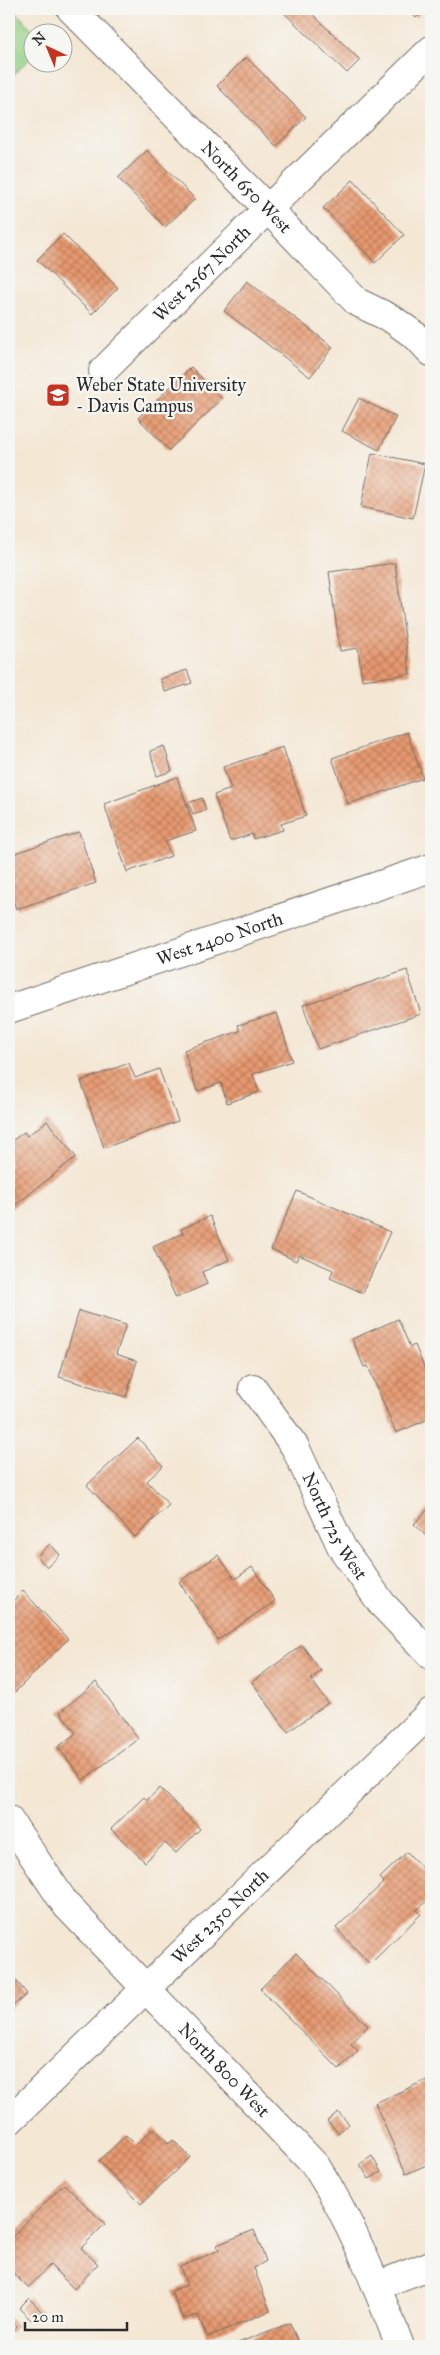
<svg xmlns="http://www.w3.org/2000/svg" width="440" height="2355" font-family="'IM FELL Great Primer',serif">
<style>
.park{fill:#93d086;stroke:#5f7e58}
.building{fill:url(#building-cross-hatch)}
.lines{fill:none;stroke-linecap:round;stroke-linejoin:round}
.minor-casing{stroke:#716d66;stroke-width:30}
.minor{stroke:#fff;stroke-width:28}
.labels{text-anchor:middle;stroke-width:4.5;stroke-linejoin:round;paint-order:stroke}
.street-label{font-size:18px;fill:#2b2b2b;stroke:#f6f6f2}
.poi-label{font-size:18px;fill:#2b2b2b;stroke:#f6f6f2;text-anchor:start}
</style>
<defs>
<pattern id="building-cross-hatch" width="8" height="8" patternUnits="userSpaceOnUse" patternTransform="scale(1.25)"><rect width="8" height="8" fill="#e7996f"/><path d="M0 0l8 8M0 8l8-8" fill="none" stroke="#bb7d5b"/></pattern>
</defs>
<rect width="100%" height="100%" fill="#f6f6f2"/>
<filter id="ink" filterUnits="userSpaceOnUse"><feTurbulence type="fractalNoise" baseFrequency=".02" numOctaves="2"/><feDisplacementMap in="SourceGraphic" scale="10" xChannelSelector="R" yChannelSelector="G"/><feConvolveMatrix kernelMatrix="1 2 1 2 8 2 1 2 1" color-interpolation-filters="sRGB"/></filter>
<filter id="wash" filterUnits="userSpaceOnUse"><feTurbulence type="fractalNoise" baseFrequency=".0096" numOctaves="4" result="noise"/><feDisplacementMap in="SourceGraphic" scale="20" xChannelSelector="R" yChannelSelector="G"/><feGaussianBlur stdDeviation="1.12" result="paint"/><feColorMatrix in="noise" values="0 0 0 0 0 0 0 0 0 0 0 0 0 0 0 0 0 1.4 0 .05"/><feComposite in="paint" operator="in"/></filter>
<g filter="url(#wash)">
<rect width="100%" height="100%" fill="#f4e7d4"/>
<path class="park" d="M9 9H13L35 32H32V57L9 79Z"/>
<g id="blocks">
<g class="building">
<path d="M280 9H307L360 60 347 73Z"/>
<path d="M407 9H424L416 18Z"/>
<path d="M246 57 306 117 276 146 217 86Z"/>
<path d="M147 150 195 199 165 227 118 178Z"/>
<path d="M353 180 404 235 375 263 323 208Z"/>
<path d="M63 234 118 288 92 314 37 260Z"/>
<path d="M247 281 333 347 310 377 224 311Z"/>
<path d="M191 367 222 399 169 450 138 418Z"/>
<path d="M359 398 396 417 379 450 342 431Z"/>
<path d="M372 453 425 464 413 518 361 507Z"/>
<path d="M395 563 410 674 362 680 358 648 340 651 329 572Z"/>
<path d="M187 670 192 683 165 692 160 679Z"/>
<path d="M407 732 423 778 348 804 332 758Z"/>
<path d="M164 746 172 771 157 776 150 751Z"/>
<path d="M283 747 306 816 281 824 283 830 253 839 252 834 230 841 214 795 231 789 223 767Z"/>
<path d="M177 777 196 831 165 841 171 856 127 872 104 804Z"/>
<path d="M202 798 206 810 193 814 188 803Z"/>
<path d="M79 832 96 883 16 909 9 888V855Z"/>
<path d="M407 970 421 1014 318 1049 303 1005Z"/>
<path d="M277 1013 292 1061 253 1074 259 1092 227 1103 221 1083 197 1091 184 1050 240 1031 238 1025Z"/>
<path d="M129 1063 135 1078 159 1069 178 1121 104 1148 81 1081Z"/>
<path d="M47 1121 76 1157 9 1210V1143L24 1132 27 1136Z"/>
<path d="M297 1191 390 1232 363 1293 330 1278 333 1270 299 1255 296 1261 271 1249Z"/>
<path d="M210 1216 229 1260 202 1272 207 1284 176 1298 153 1247 183 1233 181 1229Z"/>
<path d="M79 1311 126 1325 116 1354 137 1361 126 1397 59 1377Z"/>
<path d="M398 1319 410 1347 415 1345 431 1384V1418L396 1433 368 1366 364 1367 352 1339Z"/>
<path d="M138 1438 163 1466 147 1481 169 1505 135 1537 87 1485Z"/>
<path d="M431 1506V1541L414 1524Z"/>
<path d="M50 1544 60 1555 47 1567 37 1556Z"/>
<path d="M218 1555 235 1579 252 1567 275 1601 218 1640 179 1582Z"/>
<path d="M23 1591 68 1639 14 1693 9 1688V1605Z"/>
<path d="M302 1645 321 1671 311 1679 328 1703 288 1732 252 1682Z"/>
<path d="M96 1682 138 1739 83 1780 58 1747 76 1733 60 1712Z"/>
<path d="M160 1788 200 1829 176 1853 165 1843 145 1862 111 1829 144 1797 147 1800Z"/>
<path d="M407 1852 431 1877V1897L417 1910 421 1914 370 1964 336 1928 384 1882 380 1878Z"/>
<path d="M296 1953 368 2026 351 2044 358 2051 339 2069 260 1989Z"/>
<path d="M9 1972 27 1994 9 2009Z"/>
<path d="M431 2078V2163L406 2174 375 2103Z"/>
<path d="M338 2112 349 2124 338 2133 327 2121Z"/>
<path d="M154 2128 169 2144 173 2140 190 2157 141 2204 99 2161 126 2135 136 2145Z"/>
<path d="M372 2156 381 2172 369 2179 360 2164Z"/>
<path d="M64 2184 105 2224 81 2248 98 2264 74 2289 50 2265 28 2288 9 2269V2240Z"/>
<path d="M254 2230 266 2261 254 2268 270 2311 207 2337 198 2315 183 2319 171 2291 187 2285 180 2267 219 2250 217 2245Z"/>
<path d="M29 2298 42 2312 32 2321 19 2308Z"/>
<path d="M9 2317 17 2326 9 2334Z"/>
<path d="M290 2323 300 2346H230Z"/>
</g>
</g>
</g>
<g filter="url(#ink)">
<use href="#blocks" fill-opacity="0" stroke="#716d66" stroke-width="1"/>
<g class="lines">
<g class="minor-casing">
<g id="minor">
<path id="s1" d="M71 9 268 209 357 302 392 319 417 337 431 352"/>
<path id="s2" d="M103 371C211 263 322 157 431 50"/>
<path id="s3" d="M9 1009 431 868"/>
<path id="s4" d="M253 1388 295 1447 342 1548 382 1604 431 1655"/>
<path id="s5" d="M9 1820 66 1905 316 2166C352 2222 376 2284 400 2346"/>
<path id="s6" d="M9 2121 431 1712"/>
<path d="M376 2286 431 2265"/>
</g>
</g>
<use href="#minor" class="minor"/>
</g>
</g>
<defs>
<g id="university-square" transform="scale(1.25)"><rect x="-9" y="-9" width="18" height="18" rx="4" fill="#c8321e" stroke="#f6f6f2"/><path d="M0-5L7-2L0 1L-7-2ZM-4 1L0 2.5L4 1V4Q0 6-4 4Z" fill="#fff"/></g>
</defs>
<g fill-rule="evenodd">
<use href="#university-square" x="58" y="395"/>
</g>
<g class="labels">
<g class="street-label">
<text dy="6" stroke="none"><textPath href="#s1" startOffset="250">North 650 West</textPath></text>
<text dy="6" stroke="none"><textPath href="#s2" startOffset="139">West 2567 North</textPath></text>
<text dy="6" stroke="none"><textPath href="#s3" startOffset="222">West 2400 North</textPath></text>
<text dy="6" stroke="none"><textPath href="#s4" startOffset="161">North 725 West</textPath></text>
<text dy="6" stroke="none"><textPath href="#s6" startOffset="294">West 2350 North</textPath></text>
<text dy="6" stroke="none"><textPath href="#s5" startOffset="331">North 800 West</textPath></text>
</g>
<g class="poi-label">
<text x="76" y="391">Weber State University<tspan x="76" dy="21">- Davis Campus</tspan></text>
</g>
</g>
<rect width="440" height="2355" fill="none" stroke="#f6f6f2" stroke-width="30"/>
<g transform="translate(48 48) rotate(316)"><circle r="24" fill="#f6f6f2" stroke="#a5a5a2"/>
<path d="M0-4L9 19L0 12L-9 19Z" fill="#c8321e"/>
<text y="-8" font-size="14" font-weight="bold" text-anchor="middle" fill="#2b2b2b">N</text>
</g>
<path d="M25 2322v8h102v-8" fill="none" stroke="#2b2b2b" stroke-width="2.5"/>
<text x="32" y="2322" font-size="15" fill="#2b2b2b" stroke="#f6f6f2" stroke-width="4" paint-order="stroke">20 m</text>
</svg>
